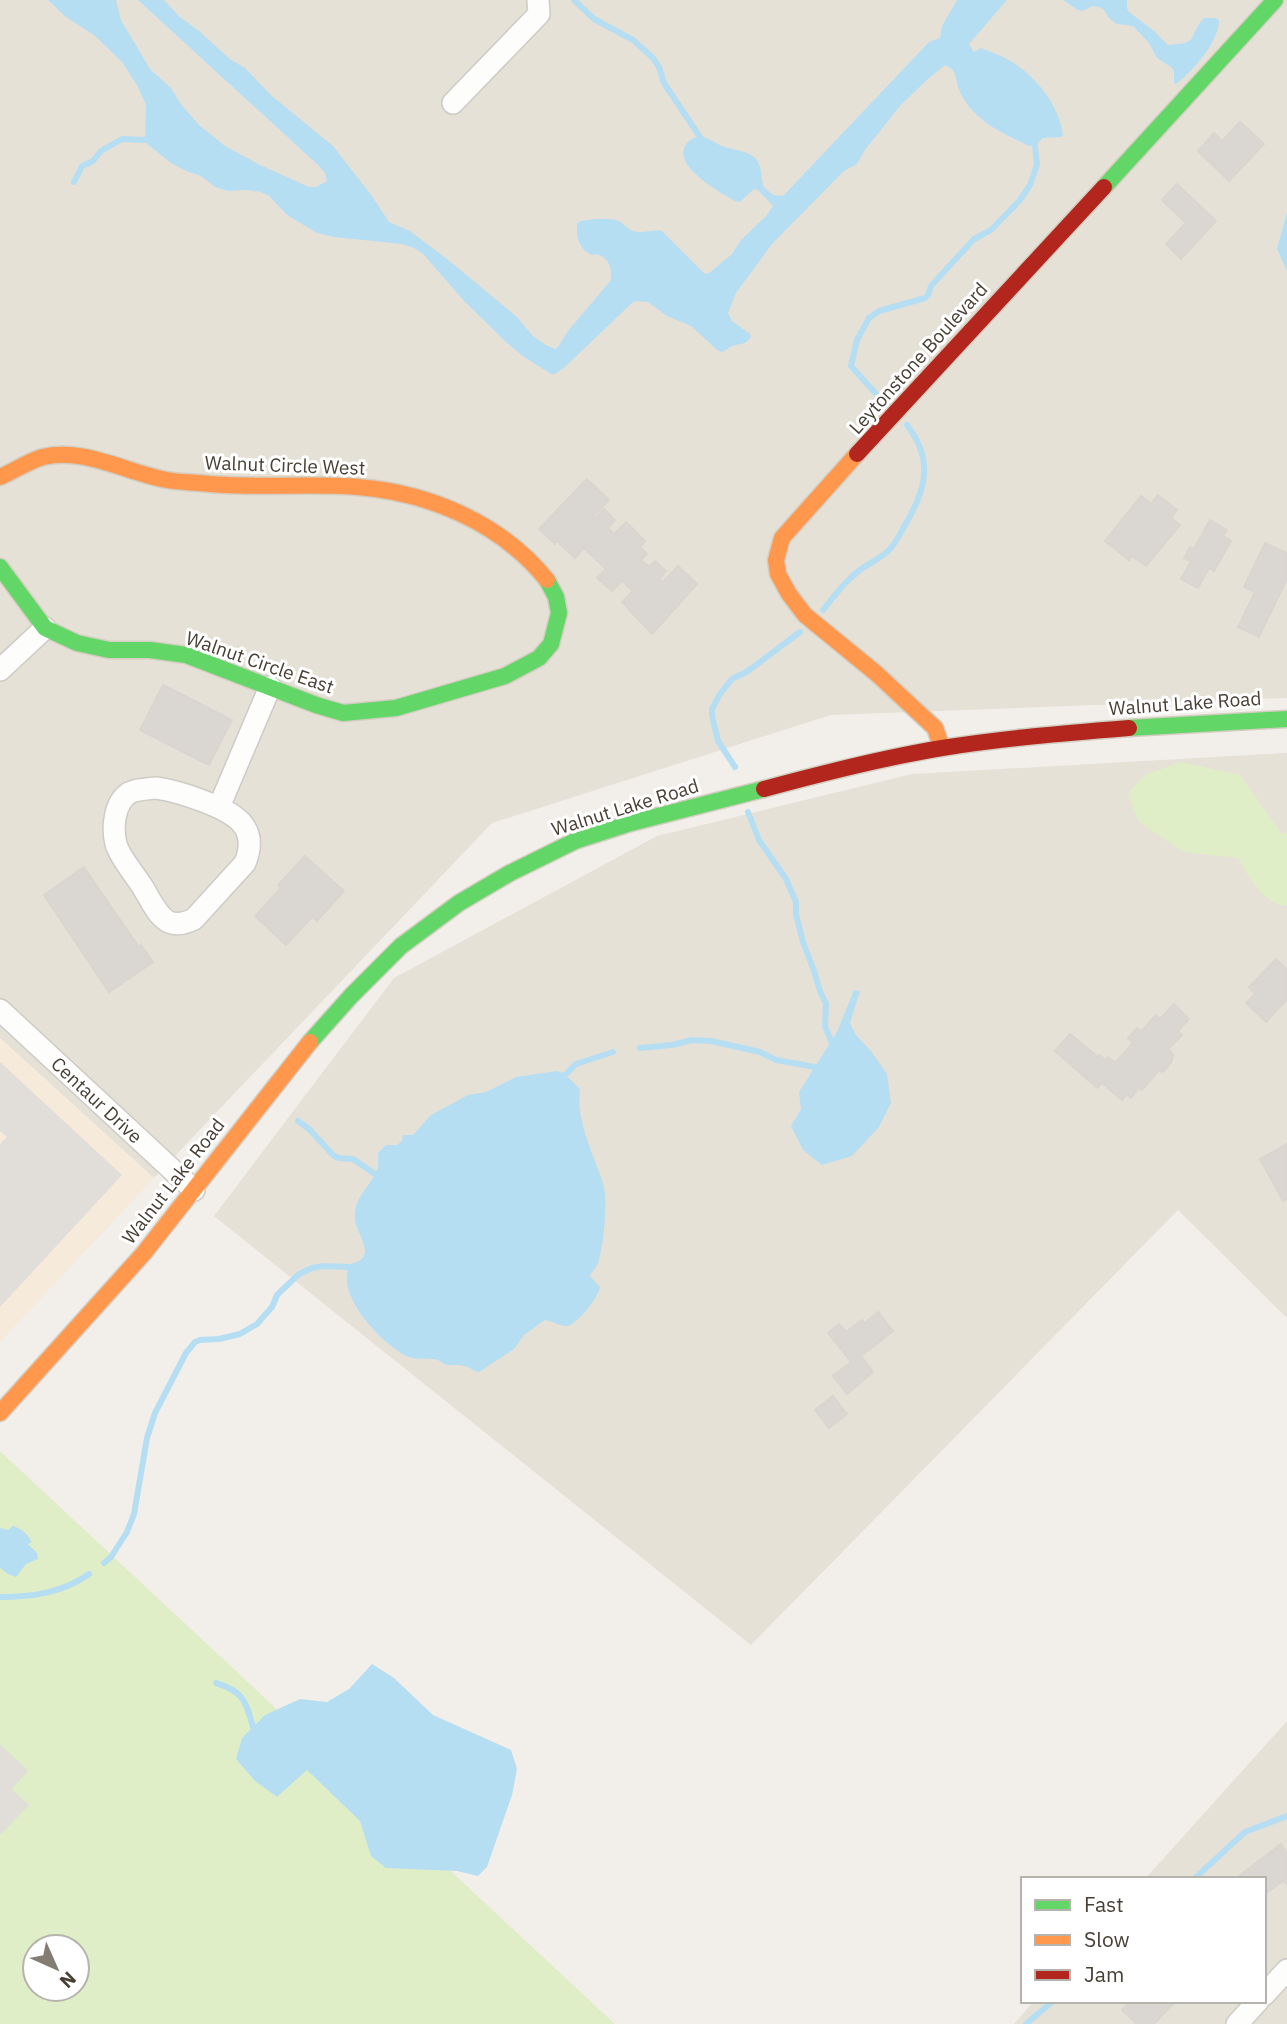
<svg xmlns="http://www.w3.org/2000/svg" width="1287" height="2024" font-family="'IBM Plex Sans',sans-serif">
<style>
.residential{fill:#e6e1d7}
.commercial{fill:#f6eadb}
.green{fill:#e0eec7;fill-rule:evenodd}
.parking{fill:#e1deda}
.water{fill:#b6def3}
.lines{fill:none;stroke-linecap:round;stroke-linejoin:round}
.stream{stroke:#b6def3;stroke-width:6}
.building{fill:#dad6d1;stroke:#dad6cf;stroke-width:2}
.street-casing{stroke:#cecbc6;stroke-width:24}
.fast-casing{stroke:#d3cec1;stroke-width:19}
.slow-casing{stroke:#d3cec1;stroke-width:19}
.jam-casing{stroke:#d3cec1;stroke-width:19}
.street{stroke:#fdfdfc;stroke-width:21}
.fast{stroke:#63d668;stroke-width:16}
.slow{stroke:#ff974d;stroke-width:16}
.jam{stroke:#b3261e;stroke-width:16}
.labels{text-anchor:middle;stroke-width:6;stroke-linejoin:round;paint-order:stroke}
.street-label{font-size:19px;fill:#484035;stroke:#fff}
</style>
<rect width="100%" height="100%" fill="#f2efea"/>
<g class="residential">
<path d="M0 0H1287V698L831 715 492 823 154 1178 0 1038Z"/>
<path d="M1287 753V1318L1178 1210 751 1645 214 1216 394 978 657 836 912 774Z"/>
<path d="M1287 1721V2024H1014L1034 2001H1264V1879H1145Z"/>
</g>
<path class="commercial" d="M0 1038 154 1178 0 1342Z"/>
<g class="green">
<path d="M1181 762 1240 775 1282 834 1287 833V906C1263 904 1249 877 1238 858L1184 852 1138 821 1128 794 1145 775Z"/>
<path d="M0 1451 615 2024H0ZM35 1947H77V1989H35Z"/>
</g>
<g class="parking">
<path d="M0 1062 122 1175 0 1307V1144L7 1137 0 1131Z"/>
<path d="M0 1744 28 1771 12 1789 29 1805 0 1835Z"/>
</g>
<g class="water">
<path d="M48 0H116L121 20 150 69 171 88 181 104 199 125 225 146 260 165 309 187H316L327 181 325 173 318 165 138 0H164L180 17 199 31 230 59 245 68 272 96 333 146 372 196 389 222 410 231 447 259 516 316 533 336 546 345 555 349 558 347 568 331 611 280C612 270 610 259 599 255 591 252 596 258 588 253 578 247 575 231 578 222 589 219 609 217 619 221 624 224 628 229 633 231 643 234 652 229 662 231L704 273 708 274 732 254 741 240 766 216 773 206 758 190 754 189 740 202H737C722 194 667 164 688 142 692 138 697 137 703 137 712 139 719 146 728 148 757 154 760 156 763 186L773 195 783 196 929 42 940 38 942 26 957 0H1007L969 44 974 52 981 48C990 52 999 54 1007 59 1034 74 1059 104 1063 135L1061 137 1043 138 1035 146H1029C1011 137 991 129 977 115 970 109 964 100 960 92 955 81 958 70 945 65L928 79 900 106 865 150 857 164 844 171 772 244 736 293 728 313 732 321 750 334 751 337C745 345 744 343 735 345 730 346 727 350 722 352L717 350 691 326 667 316 648 302 636 301 632 303 565 367 555 374H551L524 357 507 343 465 302 423 254 414 248 402 244 334 237 317 233 287 215 269 196 261 192 246 190 228 191 215 187 201 176 186 171 171 163 147 144 145 138 146 105 138 87 122 62 94 35 66 17Z"/>
<path d="M1063 0H1127V8L1129 12 1153 30 1168 45C1201 43 1186 38 1204 18H1215L1219 20C1219 42 1193 71 1176 84L1174 83V71L1171 67 1157 58 1149 43 1133 26 1117 24 1110 19 1103 9 1099 7 1093 6 1082 11 1076 9Z"/>
<path d="M1287 212V271L1277 249Z"/>
<path d="M854 990 860 991 850 1023 856 1035 871 1051 887 1074 891 1103 879 1127 852 1156 822 1165 803 1150 791 1126 801 1109 799 1092 837 1032Z"/>
<path d="M557 1071 564 1073 580 1089C576 1122 593 1152 603 1183 608 1199 604 1247 598 1263 596 1269 592 1271 590 1276L600 1287C599 1297 578 1323 568 1326 561 1327 552 1321 545 1320L524 1335 514 1349 479 1372C473 1371 470 1367 464 1366 459 1364 453 1366 448 1365 443 1364 442 1362 438 1360 428 1357 416 1361 406 1356 380 1342 334 1294 350 1264 380 1258 356 1235 355 1219 353 1197 370 1188 377 1170 379 1165 378 1159 378 1153L386 1145H397L402 1141 403 1135H413L431 1115 468 1095 486 1092 516 1077Z"/>
<path d="M13 1526C23 1529 27 1534 32 1542L28 1544 37 1553 38 1559 26 1564 16 1577 8 1574 0 1568V1528L8 1530Z"/>
<path d="M372 1664 394 1678 433 1715 511 1750 517 1769 512 1795 487 1867 478 1876 457 1871 386 1868 371 1856 360 1821 307 1770 277 1797 255 1781 236 1759 242 1738 265 1715 300 1699 327 1702 349 1689Z"/>
</g>
<g class="lines">
<g class="stream">
<path d="M574 0 594 19 633 40 653 58 659 67 664 83 700 137"/>
<path d="M74 182 82 166 93 161 101 151 122 139 146 140"/>
<path d="M887 406 851 366 857 340 869 318 879 311 925 298 928 295 931 286 974 239 991 230 1020 200 1030 185 1037 165 1035 146"/>
<path d="M823 610C835 595 845 581 860 570 868 564 879 559 887 552 895 545 900 534 905 525 926 490 934 460 907 425"/>
<path d="M735 767 718 741 712 716V709L720 694 732 679 748 671 800 632"/>
<path d="M748 812 759 840 786 879 796 902V914L803 942 814 971 820 991 826 1004 825 1026 831 1041"/>
<path d="M640 1048 672 1045 692 1040 711 1041 760 1052 776 1060 815 1067"/>
<path d="M566 1074 576 1064 613 1052"/>
<path d="M298 1121 309 1129 333 1155 338 1158 353 1159 375 1174"/>
<path d="M104 1563 111 1557 127 1532 134 1514 147 1438 155 1413 186 1353 195 1342 200 1340 219 1339 240 1334 257 1324 272 1307 277 1295 299 1274 312 1268 323 1266 348 1267"/>
<path d="M0 1597C31 1597 63 1593 89 1574"/>
<path d="M216 1683C243 1691 246 1701 253 1727"/>
<path d="M1194 1879 1245 1832 1287 1816"/>
<path d="M1026 2024 1053 2001"/>
</g>
</g>
<g class="building">
<path d="M1240 122 1264 144 1229 181 1198 151 1214 133 1222 141Z"/>
<path d="M1177 184 1216 221 1181 259 1166 244 1186 223 1162 200Z"/>
<path d="M587 479 609 500 592 517 594 519 604 509 615 520 608 528 614 534 626 522 645 541 640 547 647 554 641 560 649 567 655 561 666 571 659 579 663 582 678 566 697 584 652 634 622 602 633 591 622 581 612 591 597 578 606 569 584 548 575 558 557 541 555 544 539 529Z"/>
<path d="M1158 495 1177 510 1171 518 1180 525 1146 566 1132 556 1129 560 1105 541 1141 496 1151 504Z"/>
<path d="M1210 520 1227 530 1223 536 1231 541 1214 571 1209 568 1198 588 1181 579 1191 561 1184 558 1190 547 1194 549Z"/>
<path d="M1265 543 1287 553V579L1259 637 1238 627 1255 592 1244 587Z"/>
<path d="M163 685 232 720 209 765 140 730Z"/>
<path d="M305 856 344 891 317 921 312 917 286 945 255 916 281 888 278 885Z"/>
<path d="M84 867 138 946 141 945 153 962 109 992 44 895Z"/>
<path d="M1276 959 1287 970V999L1266 1022 1246 1003 1255 994 1249 987Z"/>
<path d="M1174 1004 1189 1019 1178 1031 1182 1035 1168 1049 1173 1054 1172 1061 1163 1072 1159 1070 1142 1090 1139 1088 1131 1098 1127 1094 1122 1100 1102 1083 1097 1088 1055 1051 1070 1034 1098 1057 1100 1055 1106 1061 1108 1057 1115 1063 1133 1043 1128 1038 1137 1028 1141 1032 1156 1015 1160 1019Z"/>
<path d="M1287 1144V1199L1283 1201 1260 1159Z"/>
<path d="M878 1312 893 1331 861 1356 873 1372 847 1394 833 1376 851 1362 828 1333 839 1324 846 1332 862 1320 865 1323Z"/>
<path d="M833 1396 847 1414 829 1428 815 1410Z"/>
<path d="M1281 1844 1287 1853V1885L1284 1880 1264 1895V1879H1242L1239 1876Z"/>
<path d="M1130 2001H1176L1154 2024H1137L1122 2010Z"/>
</g>
<g class="lines">
<g class="street-casing">
<g id="street">
<path d="M453 103 539 14 538 0"/>
<path d="M0 670 45 628"/>
<path d="M156 788C173 790 187 795 203 801 234 813 260 826 245 863L194 919C186 923 176 926 167 921 156 914 149 897 142 886 135 875 119 856 116 844 112 828 114 803 129 793 137 789 147 789 156 788Z"/>
<path d="M219 807 270 687"/>
<path d="M0 1010 194 1190"/>
<path d="M1264 1995 1287 1970"/>
<path d="M1237 2024 1258 2001"/>
</g>
</g>
<g class="fast-casing">
<g id="fast">
<path d="M1104 187 1275 0"/>
<path d="M0 567 45 628 77 643 109 650H150L186 655 316 705 343 713 396 708 505 676 539 658 551 644 559 613 556 597 547 580"/>
<path d="M1129 728 1287 719"/>
<path d="M310 1042 351 996 401 946 459 903 510 873 575 841 631 823 764 789"/>
</g>
</g>
<g class="slow-casing">
<g id="slow">
<path d="M857 454 782 538 776 560 778 574 789 594 805 615 877 674 935 728 942 748"/>
<path d="M0 477C14 471 29 461 43 457 83 447 128 473 167 480 177 482 188 482 199 483 251 489 305 483 358 487 430 493 501 523 547 580"/>
<path d="M0 1413 144 1253 310 1042"/>
</g>
</g>
<g class="jam-casing">
<g id="jam">
<path d="M857 454 1104 187"/>
<path d="M764 789C823 773 882 758 942 748 1004 738 1067 733 1129 728"/>
</g>
</g>
<use href="#street" class="street"/>
<use href="#fast" class="fast"/>
<use href="#slow" class="slow"/>
<use href="#jam" class="jam"/>
</g>
<g class="labels">
<g class="street-label">
<text transform="translate(918 358) rotate(-48)" y="7">Leytonstone Boulevard</text>
<text transform="translate(285 465) rotate(2)" y="7">Walnut Circle West</text>
<text transform="translate(260 662) rotate(19)" y="7">Walnut Circle East</text>
<text transform="translate(1185 703) rotate(-4)" y="7">Walnut Lake Road</text>
<text transform="translate(625 807) rotate(-17)" y="7">Walnut Lake Road</text>
<text transform="translate(97 1100) rotate(43)" y="7">Centaur Drive</text>
<text transform="translate(173 1181) rotate(-52)" y="7">Walnut Lake Road</text>
</g>
</g>
<rect x="1021" y="1877" width="245" height="126" fill="#ffffff" stroke="#b6b3ae" stroke-width="2"/>
<rect x="1035" y="1900" width="35" height="10" fill="#63d668" stroke="#b6b3ae" stroke-width="2"/>
<text x="1084" y="1912" font-size="21" fill="#484035">Fast</text>
<rect x="1035" y="1935" width="35" height="10" fill="#ff974d" stroke="#b6b3ae" stroke-width="2"/>
<text x="1084" y="1947" font-size="21" fill="#484035">Slow</text>
<rect x="1035" y="1970" width="35" height="10" fill="#b3261e" stroke="#b6b3ae" stroke-width="2"/>
<text x="1084" y="1982" font-size="21" fill="#484035">Jam</text>
<g transform="translate(56 1968) rotate(135)"><circle r="33" fill="#ffffff" stroke="#b6b3ae" stroke-width="2"/>
<path d="M0-5L12 26L0 18L-12 26Z" fill="#847d74"/>
<text y="-10" font-size="19" font-weight="bold" text-anchor="middle" fill="#484035">N</text>
</g>
</svg>
